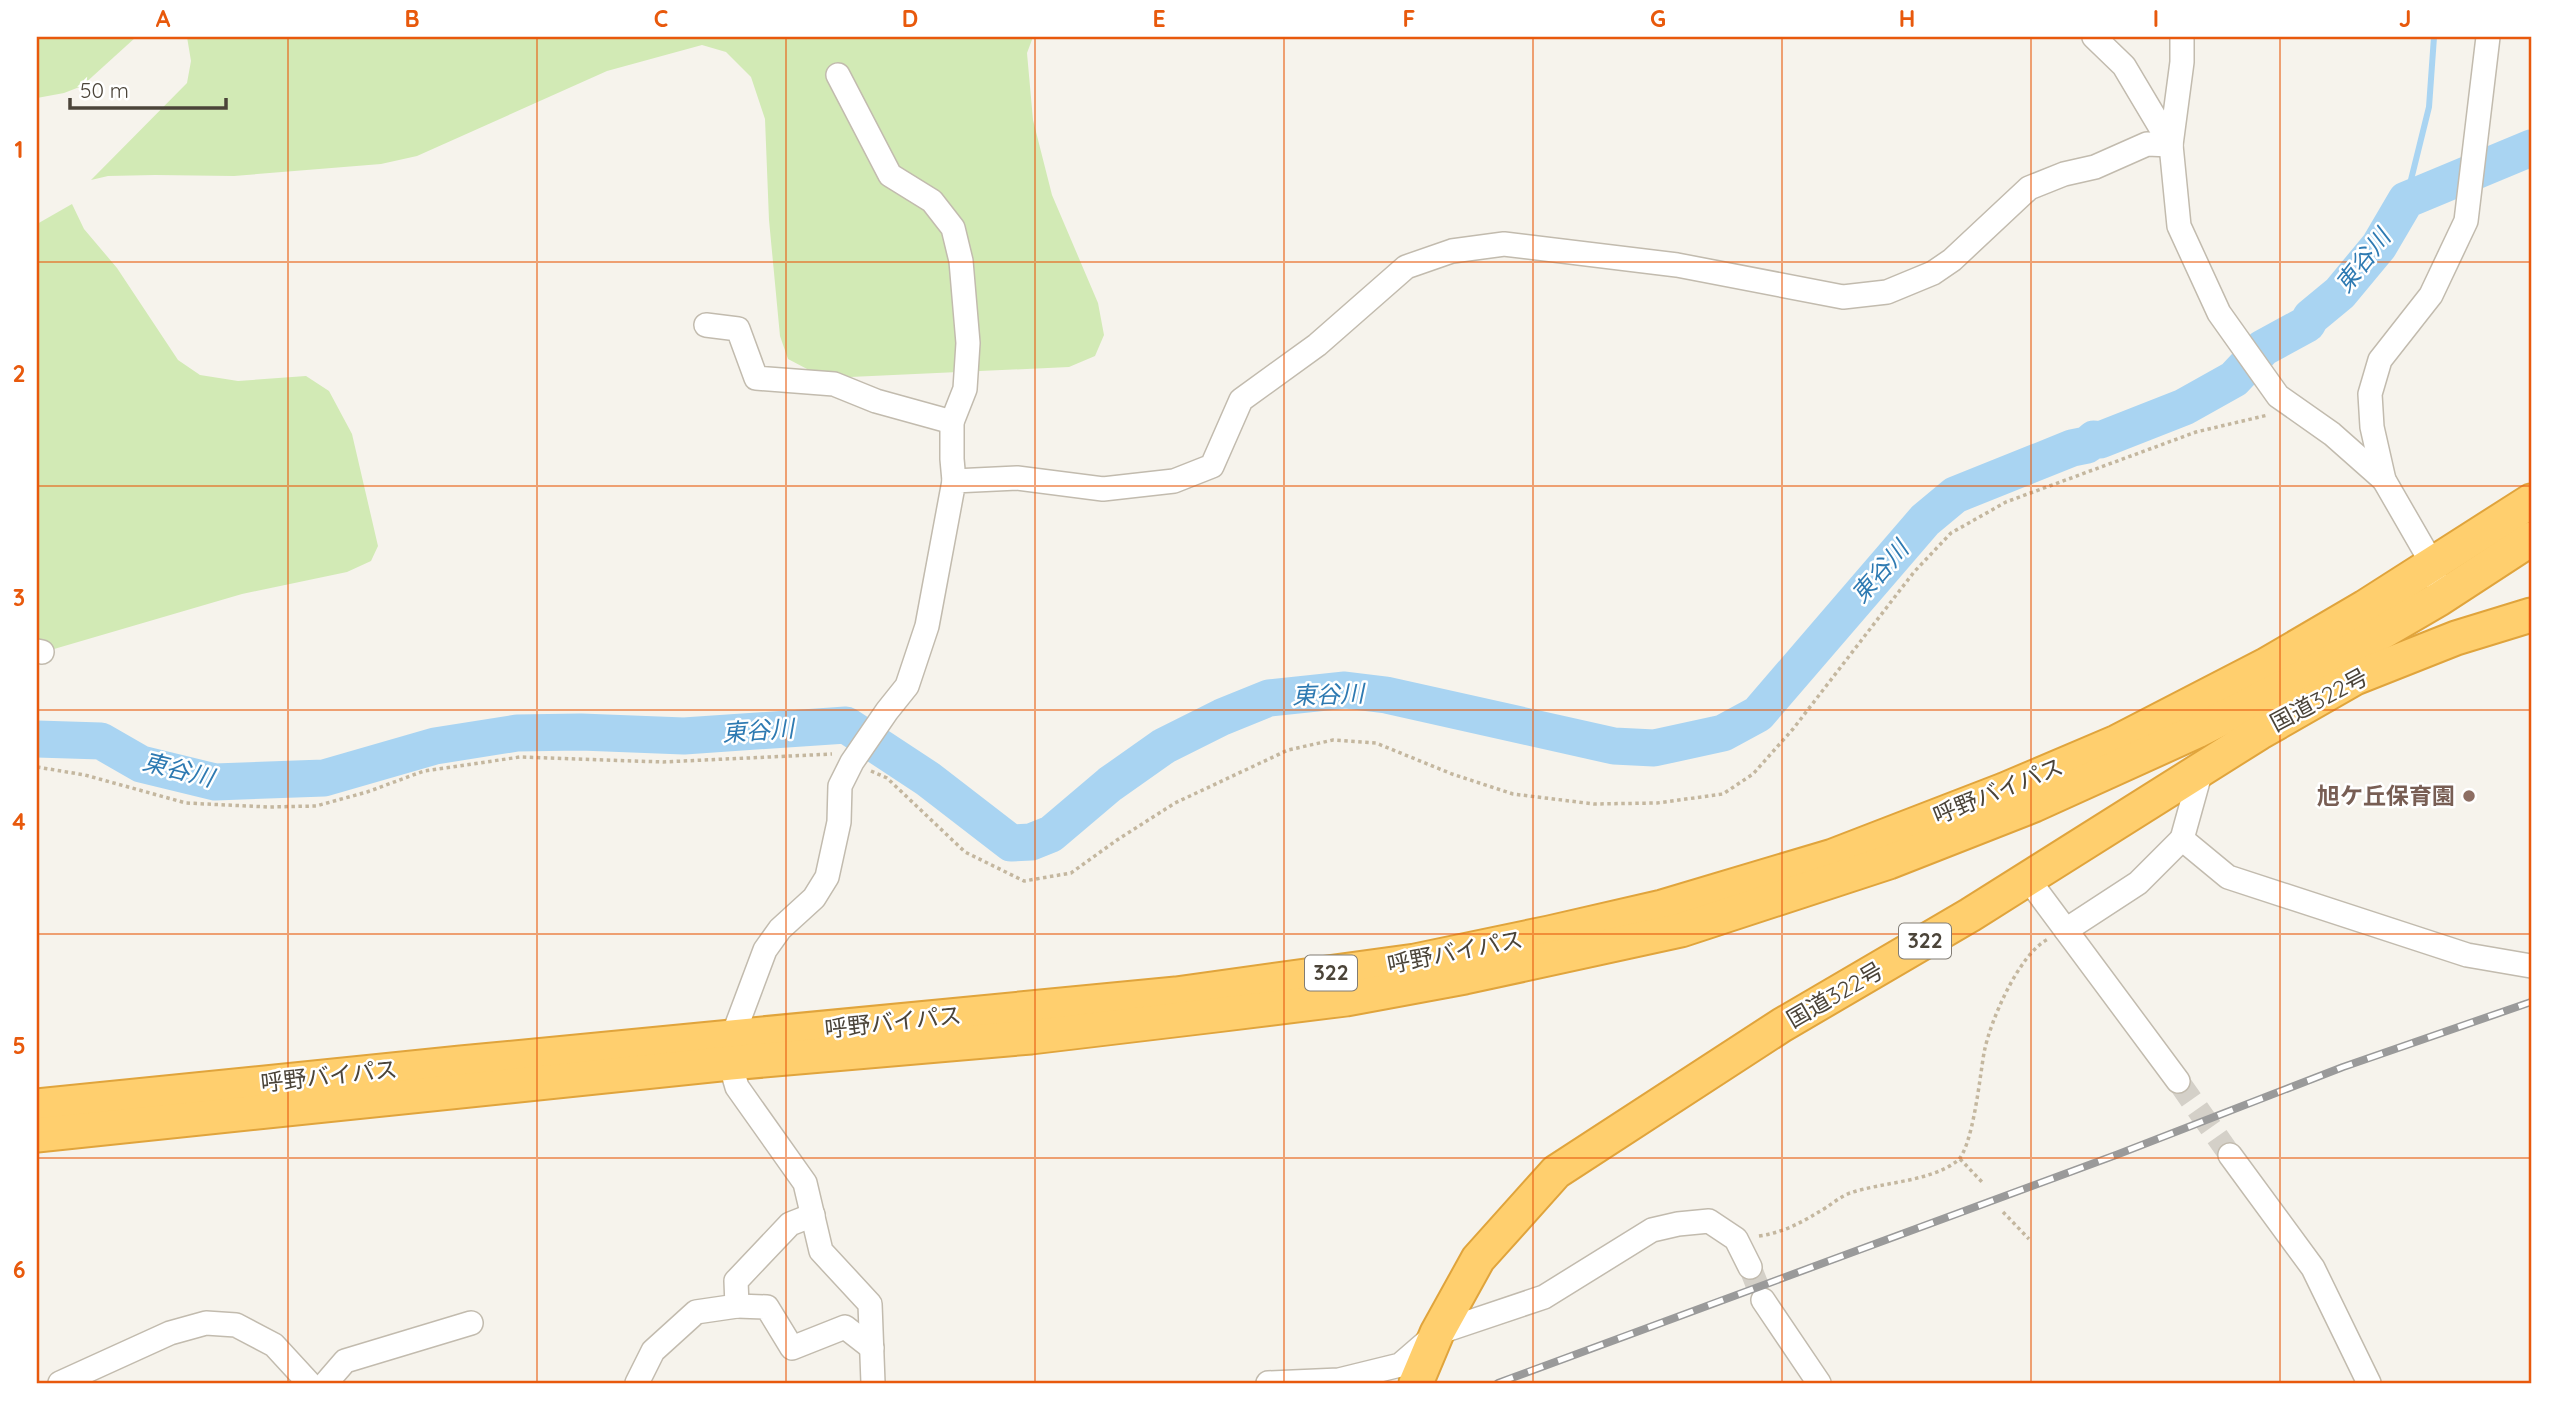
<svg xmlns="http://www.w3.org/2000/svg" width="2568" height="1420" font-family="Quicksand,'Noto Sans JP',sans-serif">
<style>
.green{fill:#d2eab5}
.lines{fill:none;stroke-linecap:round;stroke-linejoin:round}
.stream{stroke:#a9d4f2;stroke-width:6}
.river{stroke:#a9d4f2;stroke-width:37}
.minor-tunnel{stroke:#d4d0c8;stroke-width:23;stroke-dasharray:23 11;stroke-linecap:butt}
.minor-casing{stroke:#c2bbae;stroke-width:26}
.highway-casing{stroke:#e0a43c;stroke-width:37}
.path{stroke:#c4b79f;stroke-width:3.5;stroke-dasharray:3.5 3.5;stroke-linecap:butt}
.minor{stroke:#fff;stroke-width:23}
.highway{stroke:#ffcf6e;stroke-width:33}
.rail-casing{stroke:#9a9a9a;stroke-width:8}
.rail{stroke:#fff;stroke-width:5;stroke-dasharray:16;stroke-linecap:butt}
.grid{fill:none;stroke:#e8590c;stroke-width:2;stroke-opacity:0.55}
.education-dot{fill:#8d6e63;stroke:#fff;stroke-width:2.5}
.labels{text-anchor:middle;stroke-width:5;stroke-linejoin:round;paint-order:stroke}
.shield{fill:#fff;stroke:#817c74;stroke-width:2}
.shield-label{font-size:21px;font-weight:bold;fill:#4b4439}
.street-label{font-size:23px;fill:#4b4439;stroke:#fff}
.education-label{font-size:23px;font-weight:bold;fill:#785e54;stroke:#fff;text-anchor:end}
.water-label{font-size:24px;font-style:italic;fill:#2e7ab2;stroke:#fff}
.neatline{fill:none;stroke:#e8590c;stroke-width:2.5}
.grid-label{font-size:23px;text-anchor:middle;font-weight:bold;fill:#e8590c}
</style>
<rect width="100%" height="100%" fill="#f6f3ec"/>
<g class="green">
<path d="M37 37H136L82 86 64 93 37 98Z"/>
<path d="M187 37H1033L1027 53 1033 120 1052 195 1098 303 1104 335 1095 356 1069 367 850 377 809 370 788 359 780 336 769 220 765 119 751 77 726 52 702 45 607 71 417 156 381 164 234 176 155 175 108 176 91 180 187 83 191 61Z"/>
<path d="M72 204 84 229 117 268 178 360 200 375 238 381 306 376 329 391 352 434 378 546 371 561 347 572 242 594 37 654V224Z"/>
</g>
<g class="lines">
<path class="stream" d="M2406 200 2429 107 2434 37"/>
<path class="river" d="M37 739 101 741 141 764 215 782 324 778 435 746 517 733 581 732 684 736 846 725 928 779 1011 843 1031 842 1051 834 1110 784 1164 746 1222 717 1269 698 1345 690 1386 695 1614 746 1654 748 1723 733 1758 714 1925 520 1955 495 2072 448 2087 445 2094 439 2100 440 2184 407 2234 379 2263 348 2307 324 2311 317 2340 293 2379 246 2406 200 2531 148"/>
<g class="minor-tunnel">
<path d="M2178 1081 2230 1155"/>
<path d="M1750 1267 1763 1300"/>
</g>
<g class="minor-casing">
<g id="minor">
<path d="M2094 37 2124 66 2171 145"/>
<path d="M2182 37V62L2171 145 2179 226 2219 313 2278 396 2332 434 2384 480"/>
<path d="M838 75 890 175 932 201 953 228 961 261 968 343 965 389 952 422V459L954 481"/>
<path d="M706 325 738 329 756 378 834 384 876 401 952 422"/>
<path d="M2435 579 2433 565 2384 480 2372 427 2370 394 2380 360 2431 295 2466 221 2488 37"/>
<path d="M37 651 42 652"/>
<path d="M2202 767 2182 839 2228 877 2467 955 2531 966"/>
<path d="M2028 879 2178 1081"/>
<path d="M2066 930 2138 883 2182 839"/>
<path d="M2230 1155 2313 1268 2369 1383"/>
<path d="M1763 1300 1819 1383"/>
<path d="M737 1306 767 1307 792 1348 845 1327 872 1348"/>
<path d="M60 1383 170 1333 206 1323 236 1325 274 1345 309 1383"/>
<path d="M326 1383 345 1361 471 1323"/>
<path d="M637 1383 653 1351 696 1312 737 1306 736 1281 790 1224 813 1215"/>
<path d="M873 1383 870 1304 821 1251 805 1183 737 1087 730 1063 732 1038 765 950 780 929 814 898 827 877 839 822 840 786 852 762 887 711 907 686 927 626 954 481 1017 478 1103 489 1174 481 1212 466 1241 400 1317 345 1406 267 1452 251 1504 244 1677 265 1843 297 1887 292 1933 273 1952 260 2029 188 2064 174 2095 167 2147 144 2171 145"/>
<path d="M1268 1383 1339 1380 1400 1365 1437 1333 1544 1297 1652 1230 1678 1224 1709 1221 1736 1239 1750 1267"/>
</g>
</g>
<g class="highway-casing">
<g id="highway">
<path d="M37 1106 461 1063 1176 994 1415 961 1549 933 1662 907 1833 856 2004 790 2117 742 2266 665 2365 607 2531 501"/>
<path d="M37 1135 730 1063 1031 1037 1216 1015 1346 999 1465 977 1681 930 1889 862 2034 805 2197 731 2319 669 2439 599 2531 539"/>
<path d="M1416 1383 1437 1333 1478 1259 1556 1172 1782 1025 1970 915 2259 733 2355 678 2456 638 2531 615"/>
</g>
</g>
<g class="path">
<path d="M37 767 85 775 186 803 268 807 316 806 367 792 424 771 520 757 663 762 832 754"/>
<path d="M871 771 887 778 965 852 1024 881 1071 873 1117 840 1175 803 1288 750 1333 740 1376 743 1452 774 1513 794 1594 804 1657 803 1723 794 1753 774 1793 729 1914 572 1951 533 2006 502 2196 432 2268 415"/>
<path d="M1960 1159 1984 1184"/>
<path d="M2003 1212 2029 1239"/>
<path d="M1759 1236C1786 1232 1804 1221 1827 1207 1834 1202 1842 1196 1850 1193 1882 1182 1930 1182 1957 1161 1973 1148 1980 1075 1984 1053 1990 1021 2019 954 2048 939"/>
</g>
<use href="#minor" class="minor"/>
<use href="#highway" class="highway"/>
<g class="rail-casing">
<path id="rail" d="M1498 1383 2116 1155 2343 1067 2531 1002"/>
</g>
<use href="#rail" class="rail"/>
</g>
<path class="grid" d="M288 37V1383M537 37V1383M786 37V1383M1035 37V1383M1284 37V1383M1533 37V1383M1782 37V1383M2031 37V1383M2280 37V1383M37 262H2531M37 486H2531M37 710H2531M37 934H2531M37 1158H2531"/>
<circle class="education-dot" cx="2469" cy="796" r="7"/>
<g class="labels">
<g class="shield">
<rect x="1899" y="923.5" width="52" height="35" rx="5"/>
<rect x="1305" y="955.5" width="52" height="35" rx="5"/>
</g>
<g class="shield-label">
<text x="1925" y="948">322</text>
<text x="1331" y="980">322</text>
</g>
<g class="street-label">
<text transform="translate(2319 700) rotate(-28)" y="8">国道322号</text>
<text transform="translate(1998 791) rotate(-22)" y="8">呼野バイパス</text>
<text transform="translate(1455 952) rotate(-11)" y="8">呼野バイパス</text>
<text transform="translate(1835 995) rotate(-30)" y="8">国道322号</text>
<text transform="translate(893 1022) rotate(-6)" y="8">呼野バイパス</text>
<text transform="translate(329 1076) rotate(-6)" y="8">呼野バイパス</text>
</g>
<g class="education-label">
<text x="2455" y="804">旭ケ丘保育園</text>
</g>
<g class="water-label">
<text transform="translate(2363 261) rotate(-52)" y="8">東谷川</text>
<text transform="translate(1880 572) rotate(-49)" y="8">東谷川</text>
<text transform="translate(1328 695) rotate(-2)" y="8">東谷川</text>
<text transform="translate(758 731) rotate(-4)" y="8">東谷川</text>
<text transform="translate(178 770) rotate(14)" y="8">東谷川</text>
</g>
</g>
<rect width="2568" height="1420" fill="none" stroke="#ffffff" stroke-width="77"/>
<path d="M70 98v10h156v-10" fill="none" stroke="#4b4439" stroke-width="3.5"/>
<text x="80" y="98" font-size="21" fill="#4b4439" stroke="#ffffff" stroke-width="5" paint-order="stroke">50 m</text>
<rect x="38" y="38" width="2492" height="1344" class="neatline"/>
<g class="grid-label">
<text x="163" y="27">A</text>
<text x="412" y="27">B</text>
<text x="661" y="27">C</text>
<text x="910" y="27">D</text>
<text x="1159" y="27">E</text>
<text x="1409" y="27">F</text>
<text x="1658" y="27">G</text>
<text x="1907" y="27">H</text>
<text x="2156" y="27">I</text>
<text x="2405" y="27">J</text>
<text x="19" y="158">1</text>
<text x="19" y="382">2</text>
<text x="19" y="606">3</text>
<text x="19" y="830">4</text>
<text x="19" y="1054">5</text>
<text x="19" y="1278">6</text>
</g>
</svg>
